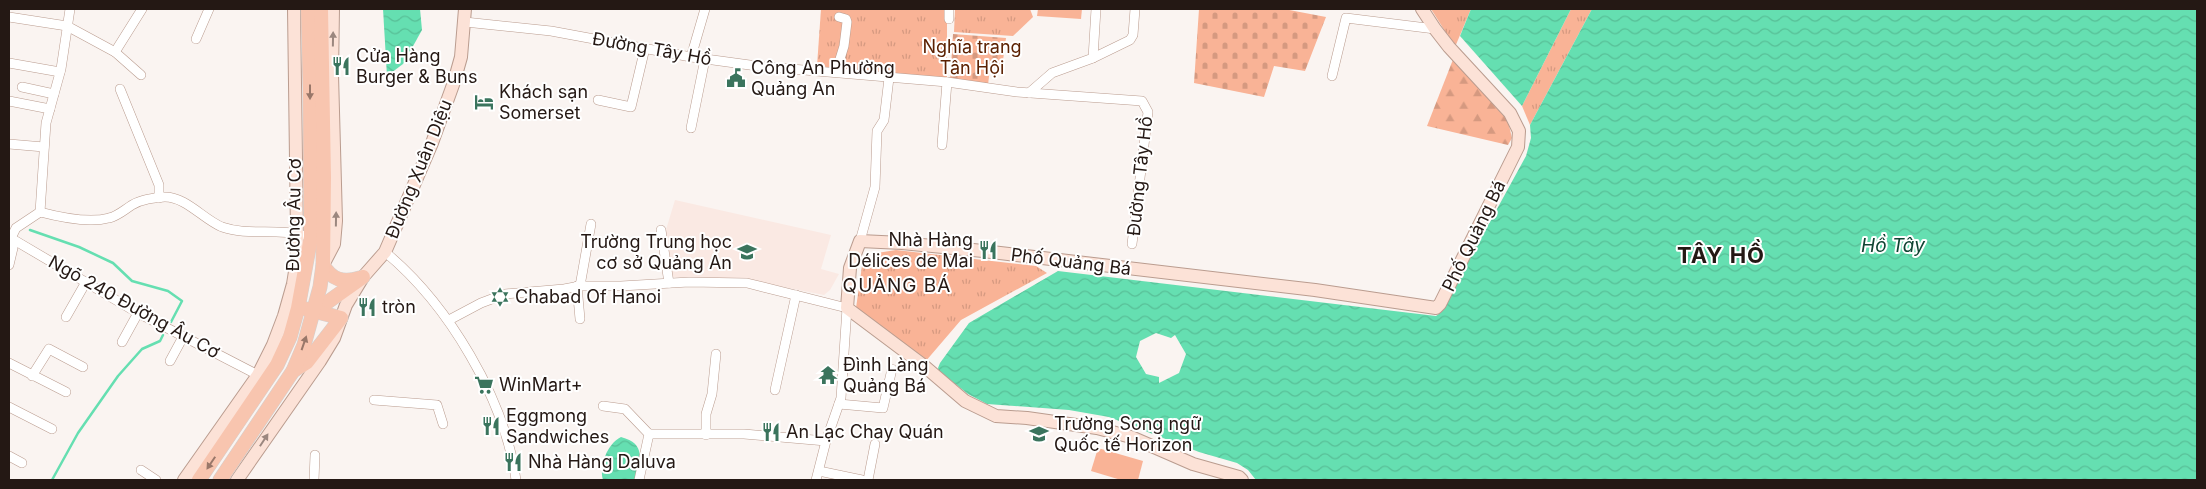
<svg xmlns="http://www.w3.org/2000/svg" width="2206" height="489" font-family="Inter,sans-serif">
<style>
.built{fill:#fae9e3}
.grass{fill:url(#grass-tufts)}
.forest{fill:url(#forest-firs)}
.cemetery{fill:url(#cemetery-stones)}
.garden{fill:#f9b396}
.water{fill:url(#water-waves)}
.pier{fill:#faf4f1}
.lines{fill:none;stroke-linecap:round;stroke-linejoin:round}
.stream{stroke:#65dfb1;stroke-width:2.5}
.street-casing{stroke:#ba9c8f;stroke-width:10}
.secondary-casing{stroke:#ba9c8f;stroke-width:14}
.primary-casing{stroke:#d3d1d0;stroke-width:15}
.street{stroke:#fff;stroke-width:9}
.secondary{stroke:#fce2d7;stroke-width:12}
.primary{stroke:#f8c5af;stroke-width:14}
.oneway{fill:#9b877f}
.oneway2{fill:#997769}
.labels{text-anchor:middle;stroke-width:4;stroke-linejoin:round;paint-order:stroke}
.park-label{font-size:18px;fill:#5c2102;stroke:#fff}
.street-label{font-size:18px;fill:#241814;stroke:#fff}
.poi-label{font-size:18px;fill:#241814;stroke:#fff;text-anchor:start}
.water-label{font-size:19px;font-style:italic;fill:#0f4432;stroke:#fff}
.neighbourhood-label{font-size:19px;letter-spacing:1px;fill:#241814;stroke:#fff}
.district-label{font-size:22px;font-weight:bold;letter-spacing:1px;fill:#241814;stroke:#fff}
</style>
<defs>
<pattern id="grass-tufts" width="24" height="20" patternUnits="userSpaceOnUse" patternTransform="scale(1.25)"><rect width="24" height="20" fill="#f9b396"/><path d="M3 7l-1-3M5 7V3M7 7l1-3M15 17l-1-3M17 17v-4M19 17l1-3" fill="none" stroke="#d59980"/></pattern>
<pattern id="forest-firs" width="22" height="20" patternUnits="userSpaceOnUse" patternTransform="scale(1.25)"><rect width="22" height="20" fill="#f9b396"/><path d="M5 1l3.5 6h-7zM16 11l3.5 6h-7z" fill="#d59980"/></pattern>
<pattern id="cemetery-stones" width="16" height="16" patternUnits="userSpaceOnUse" patternTransform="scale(1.25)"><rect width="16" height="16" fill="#f9b396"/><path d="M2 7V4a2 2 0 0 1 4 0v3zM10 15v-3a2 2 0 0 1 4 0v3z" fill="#d59980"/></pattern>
<pattern id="water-waves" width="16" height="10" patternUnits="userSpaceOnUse" patternTransform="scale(1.25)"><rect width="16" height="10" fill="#65dfb1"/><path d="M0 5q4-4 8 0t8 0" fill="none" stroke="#58bf97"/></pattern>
</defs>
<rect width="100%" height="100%" fill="#faf4f1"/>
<path class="built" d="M675 200 831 235 821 269 839 274 830 290 824 295 748 280 672 277 665 233Z"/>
<g class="grass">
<path d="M821 9H947V79L817 66Z"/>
<path d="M955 9H1030L1033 17 1013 36 954 32Z"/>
<path d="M1431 9H1471L1455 47Z"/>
<path d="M1571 9H1592L1530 125 1522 106Z"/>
<path d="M896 250 1036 266 1047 273 961 320 925 362 856 308 862 266 877 253Z"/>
</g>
<path class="forest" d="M1454 57 1508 121 1512 138 1508 145 1427 126Z"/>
<g class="cemetery">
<path d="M1199 9H1284L1326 17 1305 71 1274 66 1264 97 1194 83Z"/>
<path d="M953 34 1006 38 1002 68H990L988 85 950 81Z"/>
</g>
<g class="garden">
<path d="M1038 9H1082L1081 19 1037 16Z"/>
<path d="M1098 448 1143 461 1138 480H1121L1091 471Z"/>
</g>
<g class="water">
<path d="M383 9H420L422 30 403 64 387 76Z"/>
<path d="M1471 9H1571L1522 106 1460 36Z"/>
<path d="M1592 9H2197V480H1256L1248 470 1237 463 1199 452 1109 417 1069 410 987 404 968 394 939 371 938 368 940 363 969 323 1058 271 1436 316 1440 313 1526 156 1531 138 1530 125Z"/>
<path d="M621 437C647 444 640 460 635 480H603C599 466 607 444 621 437Z"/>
</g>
<path class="pier" d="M1156 333 1171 338 1175 335 1186 354 1179 373 1159 383V377L1146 374 1136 357 1140 341Z"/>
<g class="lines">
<g class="stream">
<path d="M30 230 79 247 113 263 132 281 168 291 182 301 171 322"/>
<path d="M52 480 78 433 118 376 142 349 160 341 163 335"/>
</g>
<g class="street-casing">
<g id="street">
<path d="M949 9V19"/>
<path d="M9 17 67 26 115 52 141 75"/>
<path d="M465 22 551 31 691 57 757 66 947 82 1017 92 1142 101 1148 112 1132 244"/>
<path d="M196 39 209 9"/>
<path d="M115 52 142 9"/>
<path d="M691 57 705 9"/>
<path d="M1093 58 1096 9"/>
<path d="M9 63 60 72"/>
<path d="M836 72 844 46 847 22 846 19 839 17"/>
<path d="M1332 76 1346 18 1435 29"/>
<path d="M22 87 54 94"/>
<path d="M120 89 159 185V198"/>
<path d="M1029 93 1052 73 1093 58 1130 40 1133 35 1135 9"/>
<path d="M598 100 631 107 645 48"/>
<path d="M9 101 50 109"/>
<path d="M691 128 705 59"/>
<path d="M9 144 44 147"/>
<path d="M942 145 947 82"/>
<path d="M40 212 46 123 61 69 70 9"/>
<path d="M661 230 669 283"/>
<path d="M9 237 138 313 258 375"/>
<path d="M860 241 875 187 877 131 884 120 889 78"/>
<path d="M385 252C448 304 505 399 516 480"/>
<path d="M9 265 13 248 11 238 16 228 40 212C59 217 90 223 109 218 118 216 124 210 132 205 142 199 154 198 165 197 186 197 203 219 222 227 248 236 276 228 302 235"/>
<path d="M577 286 580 319"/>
<path d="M580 286 591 224"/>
<path d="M66 317 86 282"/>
<path d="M449 320 481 303 505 294 564 289 580 286H621L689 282 747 283 847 308 841 398 826 441 816 480"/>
<path d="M122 342 138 313"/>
<path d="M170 361 183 337"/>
<path d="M9 363 66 392"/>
<path d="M32 376 49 349 83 367"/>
<path d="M775 390 796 295"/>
<path d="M374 400 437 405 443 424"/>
<path d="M839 404 883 408 892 369"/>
<path d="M603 406 625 409 649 434 639 480"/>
<path d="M9 407 52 429"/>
<path d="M649 434H744L826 441"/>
<path d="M706 435V414L712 394 716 354"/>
<path d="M9 456 22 463"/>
<path d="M141 470 156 480"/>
<path d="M819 471 862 480"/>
<path d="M314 480 315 455"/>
<path d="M868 480 875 444"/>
</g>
</g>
<g class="secondary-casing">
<g id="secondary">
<path d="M323 265 334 244 336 221 332 75 333 9"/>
<path d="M184 480 258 375 273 345 284 316 293 284 297 259V234L294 9"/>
<path d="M237 480 320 361 334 338 346 305 363 277 385 252 432 143 454 82 461 57 465 9"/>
<path d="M1242 480 1239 477 1193 464 1131 437 1097 428 1027 418 996 416 965 401 923 365 847 308 850 268 860 241 902 243 983 251 1315 290 1436 308 1440 304 1518 147 1519 131 1510 113 1449 47 1435 29 1422 9"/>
</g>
</g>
<g class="primary-casing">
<g id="primary">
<path d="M323 265C332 280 343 283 360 278"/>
<path d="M315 311 363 277"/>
<path d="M293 371 307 362 341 318 306 309"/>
<path d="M199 480 277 365 290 337 298 308 311 237 310 89 308 9"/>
<path d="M220 480 293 371 304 345 320 287 323 265 324 178 321 9"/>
</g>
</g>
<use href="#street" class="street"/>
<use href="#secondary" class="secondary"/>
<use href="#primary" class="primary"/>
</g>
<defs><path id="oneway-solid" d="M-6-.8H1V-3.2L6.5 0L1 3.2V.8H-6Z" transform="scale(1.25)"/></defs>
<g class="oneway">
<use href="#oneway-solid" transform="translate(333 39) rotate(-89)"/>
<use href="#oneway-solid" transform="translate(336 219) rotate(-89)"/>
<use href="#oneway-solid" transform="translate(264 440) rotate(-57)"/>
</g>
<g class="oneway2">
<use href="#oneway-solid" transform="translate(310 92) rotate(90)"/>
<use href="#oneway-solid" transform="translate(304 343) rotate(-71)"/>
<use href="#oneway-solid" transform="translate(211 463) rotate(124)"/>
</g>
<defs>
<g id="restaurant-bare" transform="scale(1.5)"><path d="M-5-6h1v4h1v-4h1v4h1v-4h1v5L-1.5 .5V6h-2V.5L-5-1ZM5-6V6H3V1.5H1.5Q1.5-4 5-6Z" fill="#3a745d" stroke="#fff" stroke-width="2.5" paint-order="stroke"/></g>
<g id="civic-bare" transform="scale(1.5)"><path d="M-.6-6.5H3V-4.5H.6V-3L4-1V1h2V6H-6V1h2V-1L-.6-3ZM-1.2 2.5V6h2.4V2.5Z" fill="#3a745d" stroke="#fff" stroke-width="2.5" paint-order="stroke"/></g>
<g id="hotel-bare" transform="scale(1.5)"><path d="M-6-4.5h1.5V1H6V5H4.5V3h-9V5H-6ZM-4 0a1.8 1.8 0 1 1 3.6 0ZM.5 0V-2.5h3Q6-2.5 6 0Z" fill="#3a745d" stroke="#fff" stroke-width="2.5" paint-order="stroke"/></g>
<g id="school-bare" transform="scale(1.5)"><path d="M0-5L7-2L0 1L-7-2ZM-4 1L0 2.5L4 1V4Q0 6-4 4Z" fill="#3a745d" stroke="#fff" stroke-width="2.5" paint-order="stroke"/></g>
<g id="synagogue-bare" transform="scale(1.5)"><path d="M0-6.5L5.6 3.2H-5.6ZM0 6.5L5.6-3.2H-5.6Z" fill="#3a745d" stroke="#fff" stroke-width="2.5" paint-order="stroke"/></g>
<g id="temple-bare" transform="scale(1.5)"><path d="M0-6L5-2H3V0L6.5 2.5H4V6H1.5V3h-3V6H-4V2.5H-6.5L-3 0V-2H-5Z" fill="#3a745d" stroke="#fff" stroke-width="2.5" paint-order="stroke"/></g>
<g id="supermarket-bare" transform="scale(1.5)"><path d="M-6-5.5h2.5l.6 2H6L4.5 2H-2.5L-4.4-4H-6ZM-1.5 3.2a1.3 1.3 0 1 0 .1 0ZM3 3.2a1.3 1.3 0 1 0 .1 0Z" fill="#3a745d" stroke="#fff" stroke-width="2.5" paint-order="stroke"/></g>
</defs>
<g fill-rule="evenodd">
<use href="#restaurant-bare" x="341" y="66"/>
<use href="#civic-bare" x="736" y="78"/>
<use href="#hotel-bare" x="484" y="102"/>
<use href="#restaurant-bare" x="988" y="250"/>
<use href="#school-bare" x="747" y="252"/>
<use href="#synagogue-bare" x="500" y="297"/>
<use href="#restaurant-bare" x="367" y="307"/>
<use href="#temple-bare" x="828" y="375"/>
<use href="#supermarket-bare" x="484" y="385"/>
<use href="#restaurant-bare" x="491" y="426"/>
<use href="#restaurant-bare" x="771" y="432"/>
<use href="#school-bare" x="1039" y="434"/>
<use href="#restaurant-bare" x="513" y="462"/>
</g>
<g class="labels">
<g class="park-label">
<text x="972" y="53">Nghĩa trang<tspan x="972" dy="21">Tân Hội</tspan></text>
</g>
<g class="street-label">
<text transform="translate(652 49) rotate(10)" y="6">Đường Tây Hồ</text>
<text transform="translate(419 169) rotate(-68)" y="6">Đường Xuân Diệu</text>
<text transform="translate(1140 176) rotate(-84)" y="6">Đường Tây Hồ</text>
<text transform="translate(294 215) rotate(-89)" y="6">Đường Âu Cơ</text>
<text transform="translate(1474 236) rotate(-64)" y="6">Phố Quảng Bá</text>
<text transform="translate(1071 262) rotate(7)" y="6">Phố Quảng Bá</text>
<text transform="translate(134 307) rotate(29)" y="6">Ngõ 240 Đường Âu Cơ</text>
</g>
<g class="poi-label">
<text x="356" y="62">Cửa Hàng<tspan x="356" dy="21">Burger &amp; Buns</tspan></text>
<text x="751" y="74">Công An Phường<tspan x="751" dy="21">Quảng An</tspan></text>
<text x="499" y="98">Khách sạn<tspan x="499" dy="21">Somerset</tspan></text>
<text x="973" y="246" text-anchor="end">Nhà Hàng<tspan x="973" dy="21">Délices de Mai</tspan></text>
<text x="732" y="248" text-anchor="end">Trường Trung học<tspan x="732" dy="21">cơ sở Quảng An</tspan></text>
<text x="515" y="303">Chabad Of Hanoi</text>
<text x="382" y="313">tròn</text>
<text x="843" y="371">Đình Làng<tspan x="843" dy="21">Quảng Bá</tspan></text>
<text x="499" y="391">WinMart+</text>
<text x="506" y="422">Eggmong<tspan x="506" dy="21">Sandwiches</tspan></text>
<text x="1054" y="430">Trường Song ngữ<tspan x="1054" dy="21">Quốc tế Horizon</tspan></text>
<text x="786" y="438">An Lạc Chay Quán</text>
<text x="528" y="468">Nhà Hàng Daluva</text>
</g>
<g class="water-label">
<text x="1893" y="252">Hồ Tây</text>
</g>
<g class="neighbourhood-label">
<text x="897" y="292">QUẢNG BÁ</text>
</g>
<g class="district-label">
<text x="1721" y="263">TÂY HỒ</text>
</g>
</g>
<rect width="2206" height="489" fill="none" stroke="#241814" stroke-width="20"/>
</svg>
